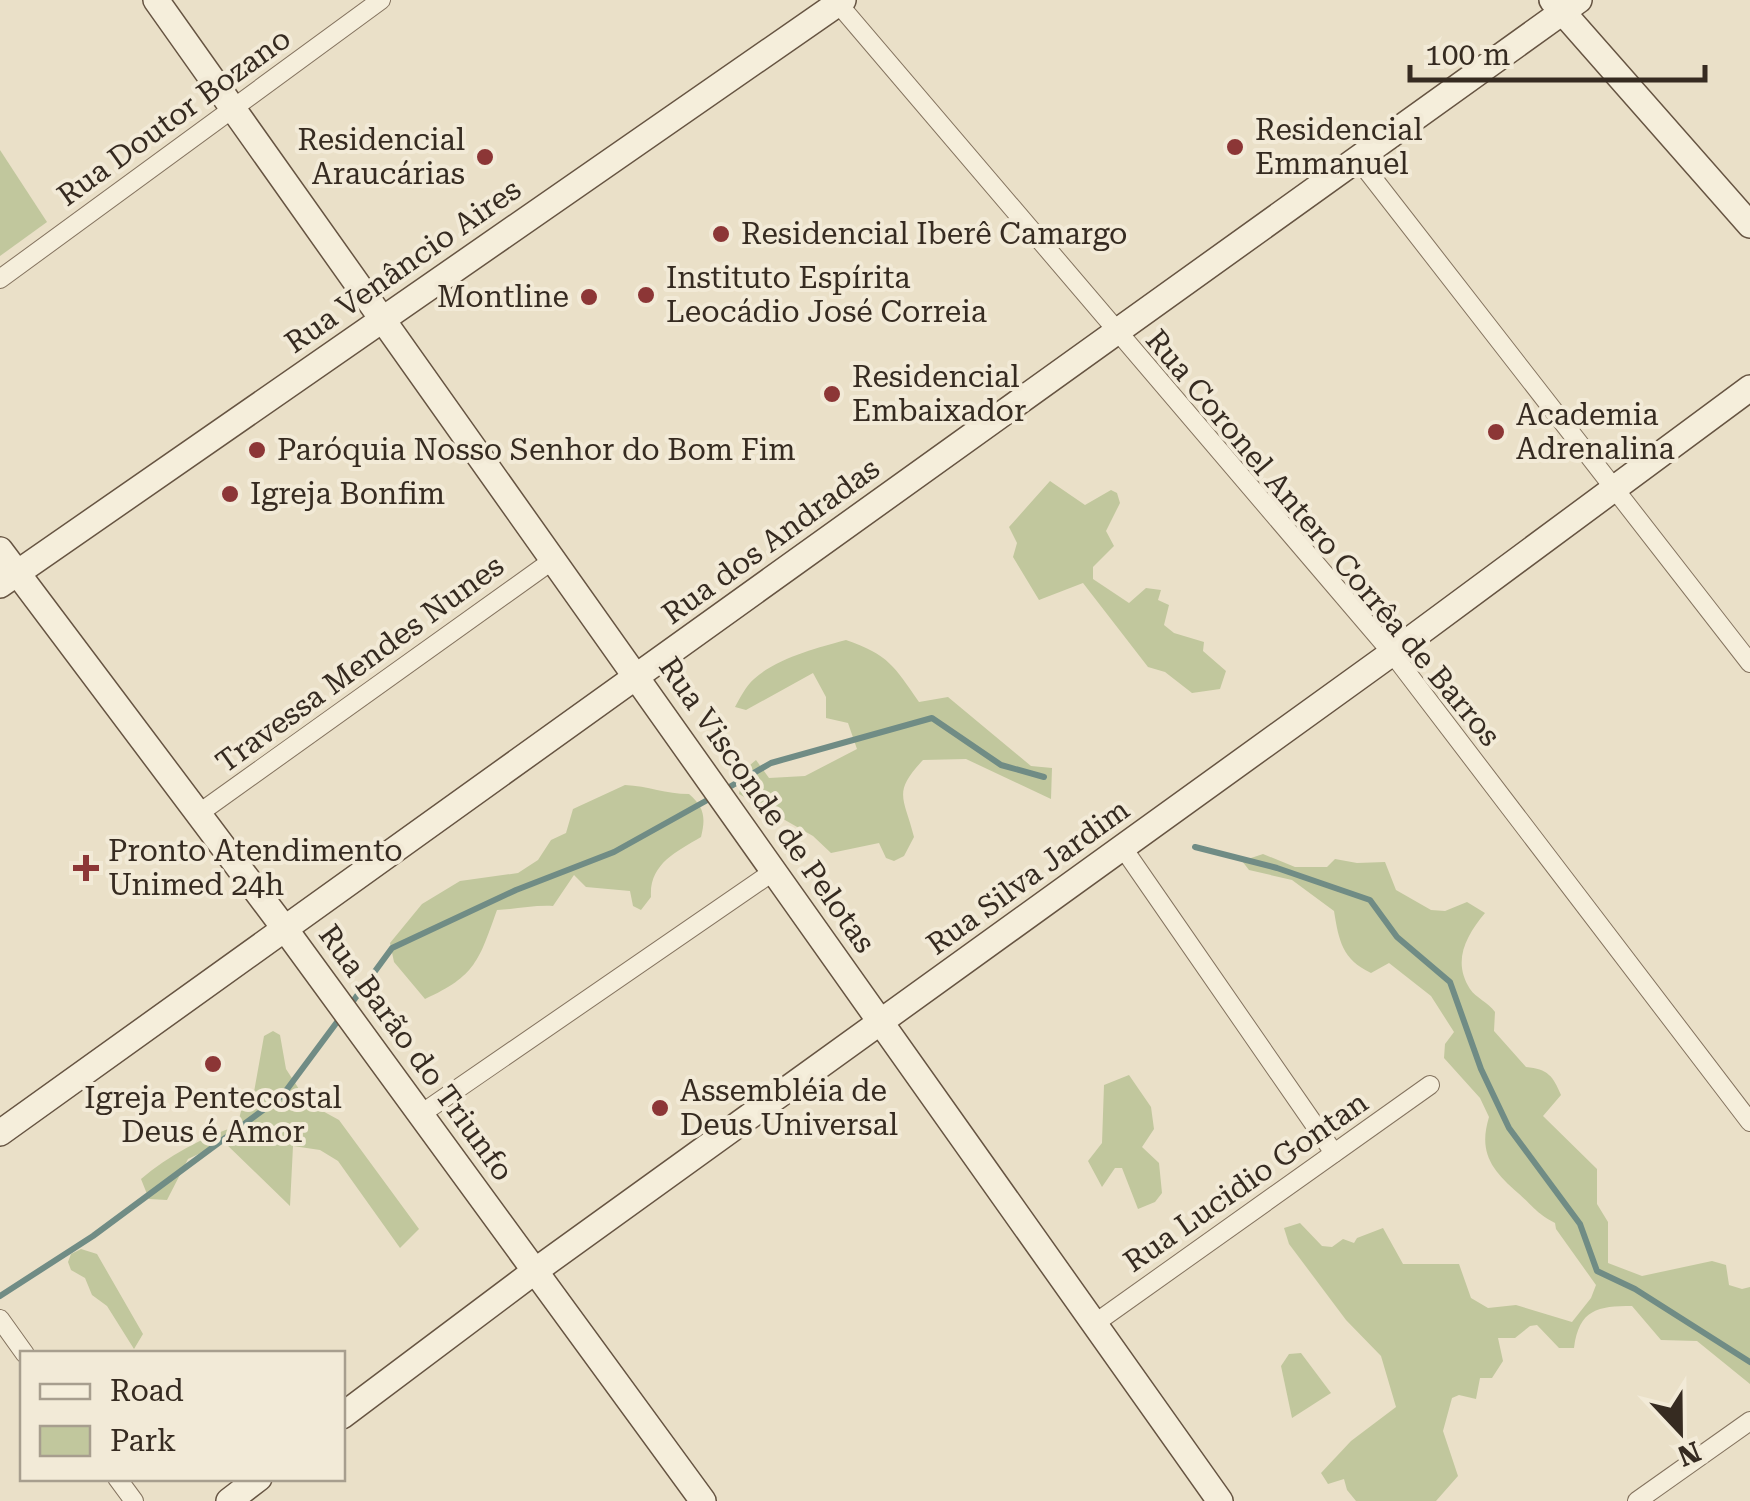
<svg xmlns="http://www.w3.org/2000/svg" width="1750" height="1501" font-family="'Roboto Serif',serif">
<style>
.green{fill:#c1c79d}
.lines{fill:none;stroke-linecap:round;stroke-linejoin:round}
.stream{stroke:#708c85;stroke-width:6}
.street-casing{stroke:#84735f;stroke-width:20}
.secondary-casing{stroke:#665442;stroke-width:28}
.street{stroke:#f5eedb;stroke-width:18}
.secondary{stroke:#f5eedb;stroke-width:25}
.poi-dot{fill:#8c3636;stroke:#f2ead7;stroke-width:4}
.labels{text-anchor:middle;stroke-width:8;stroke-linejoin:round;paint-order:stroke}
.street-label{font-size:30px;fill:#362b21;stroke:#f2ead7}
.poi-label{font-size:30px;fill:#362b21;stroke:#f2ead7;text-anchor:start}
</style>
<rect width="100%" height="100%" fill="#eae0c8"/>
<g class="green">
<path d="M0 150 47 222 0 256Z"/>
<path d="M1050 481 1085 505 1111 490 1117 493 1120 503 1106 531 1114 546 1093 567V579L1129 603 1146 588 1161 590 1158 600 1169 605 1164 625 1174 633 1204 642 1203 651 1226 671 1220 689 1192 693 1165 672 1148 667 1083 583 1039 600 1013 557 1017 543 1009 527Z"/>
<path d="M846 640C889 655 894 666 919 702L948 697 1031 766 1052 768 1051 799 966 759 923 760C892 793 904 797 914 837L904 856 894 861 886 858 879 843 831 853 813 836 739 794 744 770 756 760 769 778 805 776 857 749 848 723 826 718V697L813 673 746 710 735 707C740 698 746 686 754 679 777 658 817 648 846 640Z"/>
<path d="M625 785C648 786 666 794 689 794 704 807 706 817 701 837 676 852 649 864 651 897L641 910 633 906 630 891 586 887 574 875 553 906C534 905 517 909 497 910 479 960 476 976 425 999L394 962 390 943 422 904 460 881 518 873 538 860 551 840 566 833 573 809Z"/>
<path d="M1263 854 1295 867H1327L1335 859 1357 863 1385 862 1396 890 1431 910 1445 911 1467 902 1485 913C1466 936 1452 961 1470 989 1476 998 1488 1002 1495 1012L1494 1031 1526 1067C1548 1069 1553 1076 1561 1095L1543 1116 1597 1169V1204L1608 1222V1263L1642 1276 1712 1261 1726 1265 1729 1285 1742 1289 1750 1287V1384L1697 1341 1661 1340 1632 1306C1598 1306 1579 1309 1574 1348H1559L1537 1325 1530 1326 1515 1338H1498L1503 1361 1492 1378H1480L1476 1399 1459 1395 1452 1398 1443 1431 1458 1476 1436 1501H1356L1347 1490 1344 1479 1328 1484 1321 1473 1351 1441 1396 1407 1381 1356 1346 1320 1289 1244 1284 1228 1300 1223 1322 1246 1332 1247 1343 1239 1354 1243 1357 1238 1383 1228 1403 1264H1459L1471 1298 1488 1308 1516 1305 1572 1322 1591 1298 1596 1285 1556 1229 1555 1223C1535 1212 1534 1207 1518 1193 1492 1170 1478 1153 1489 1117L1480 1098 1444 1058 1445 1044 1454 1032 1431 996 1389 963 1371 973C1342 959 1339 941 1334 911L1292 880 1249 870 1242 861Z"/>
<path d="M273 1031 280 1035 286 1069 308 1103 339 1120 419 1229 400 1248 338 1161 320 1150 293 1146 290 1206 224 1142 188 1159 167 1200 149 1199 141 1179C168 1156 203 1137 237 1126L243 1104 250 1100 254 1092 264 1036Z"/>
<path d="M1129 1075 1151 1107 1154 1129 1142 1147 1159 1163 1162 1193 1155 1202 1138 1209 1122 1168H1115L1102 1187 1088 1161 1102 1143 1104 1085Z"/>
<path d="M81 1249 97 1254 143 1334 134 1349 107 1306 92 1295 85 1278 71 1270 68 1262 71 1254Z"/>
<path d="M1301 1353 1331 1393 1292 1418 1281 1366 1289 1354Z"/>
</g>
<g class="lines">
<g class="stream">
<path d="M726 789 771 763 932 718 1001 765 1044 777"/>
<path d="M1195 847 1277 868 1370 900 1397 937 1450 982 1481 1069 1509 1128 1580 1224 1597 1271 1635 1289 1750 1362"/>
<path d="M348 1008 392 948 516 890 614 852 711 798"/>
<path d="M0 1296 93 1236 282 1096 340 1018"/>
</g>
<g class="street-casing">
<g id="street">
<path d="M835 0 1392 653 1750 1122"/>
<path d="M1358 159 1750 663"/>
<path d="M0 279 381 0"/>
<path d="M198 814 553 560"/>
<path d="M1123 848 1334 1153"/>
<path d="M421 1114 774 871"/>
<path d="M0 1319 25 1354"/>
<path d="M1094 1324 1430 1085"/>
<path d="M117 1478 134 1501"/>
<path d="M1637 1501 1750 1421"/>
</g>
</g>
<g class="secondary-casing">
<g id="secondary">
<path d="M156 0 1220 1501"/>
<path d="M1552 0 1750 225"/>
<path d="M0 550 285 929 703 1501"/>
<path d="M0 585 843 0"/>
<path d="M0 1133 1579 0"/>
<path d="M342 1416 535 1271 1392 653 1750 388"/>
<path d="M229 1501 259 1478"/>
</g>
</g>
<use href="#street" class="street"/>
<use href="#secondary" class="secondary"/>
</g>
<g class="poi-dot">
<circle cx="1235" cy="147" r="10"/>
<circle cx="485" cy="157" r="10"/>
<circle cx="721" cy="234" r="10"/>
<circle cx="646" cy="295" r="10"/>
<circle cx="589" cy="297" r="10"/>
<circle cx="832" cy="394" r="10"/>
<circle cx="1496" cy="432" r="10"/>
<circle cx="257" cy="450" r="10"/>
<circle cx="230" cy="494" r="10"/>
<path d="M81 853h10v10h10v10h-10v10h-10v-10h-10v-10h10z"/>
<circle cx="213" cy="1064" r="10"/>
<circle cx="660" cy="1108" r="10"/>
</g>
<g class="labels">
<g class="street-label">
<text transform="translate(174 117) rotate(-36)" y="10">Rua Doutor Bozano</text>
<text transform="translate(403 266) rotate(-35)" y="10">Rua Venâncio Aires</text>
<text transform="translate(1323 538) rotate(50)" y="10">Rua Coronel Antero Corrêa de Barros</text>
<text transform="translate(771 541) rotate(-36)" y="10">Rua dos Andradas</text>
<text transform="translate(360 664) rotate(-36)" y="10">Travessa Mendes Nunes</text>
<text transform="translate(767 805) rotate(55)" y="10">Rua Visconde de Pelotas</text>
<text transform="translate(1028 877) rotate(-36)" y="10">Rua Silva Jardim</text>
<text transform="translate(416 1053) rotate(54)" y="10">Rua Barão do Triunfo</text>
<text transform="translate(1246 1182) rotate(-35)" y="10">Rua Lucidio Gontan</text>
</g>
<g class="poi-label">
<text x="1255" y="140">Residencial<tspan x="1255" dy="34">Emmanuel</tspan></text>
<text x="465" y="150" text-anchor="end">Residencial<tspan x="465" dy="34">Araucárias</tspan></text>
<text x="741" y="244">Residencial Iberê Camargo</text>
<text x="666" y="288">Instituto Espírita<tspan x="666" dy="34">Leocádio José Correia</tspan></text>
<text x="569" y="307" text-anchor="end">Montline</text>
<text x="852" y="387">Residencial<tspan x="852" dy="34">Embaixador</tspan></text>
<text x="1516" y="425">Academia<tspan x="1516" dy="34">Adrenalina</tspan></text>
<text x="277" y="460">Paróquia Nosso Senhor do Bom Fim</text>
<text x="250" y="504">Igreja Bonfim</text>
<text x="108" y="861">Pronto Atendimento<tspan x="108" dy="34">Unimed 24h</tspan></text>
<text x="680" y="1101">Assembléia de<tspan x="680" dy="34">Deus Universal</tspan></text>
<text x="213" y="1108" text-anchor="middle">Igreja Pentecostal<tspan x="213" dy="34">Deus é Amor</tspan></text>
</g>
</g>
<rect x="20" y="1351" width="325" height="130" fill="#f2ead7" stroke="#a79e8e" stroke-width="2.5"/>
<rect x="40" y="1384" width="50" height="15" fill="#f5eedb" stroke="#a79e8e" stroke-width="2.5"/>
<text x="110" y="1401" font-size="30" fill="#362b21">Road</text>
<rect x="40" y="1426" width="50" height="30" fill="#c1c79d" stroke="#a79e8e" stroke-width="2.5"/>
<text x="110" y="1451" font-size="30" fill="#362b21">Park</text>
<g transform="translate(1680 1431) rotate(158)" stroke="#f2ead7" stroke-width="8" paint-order="stroke">
<path d="M0-8L18 38L0 25L-18 38Z" fill="#362b21"/>
<text y="-15" font-size="28" font-weight="bold" text-anchor="middle" fill="#362b21">N</text>
</g>
<path d="M1410 65v15h295v-15" fill="none" stroke="#362b21" stroke-width="5"/>
<text x="1425" y="65" font-size="30" fill="#362b21" stroke="#f2ead7" stroke-width="8" paint-order="stroke">100 m</text>
</svg>
